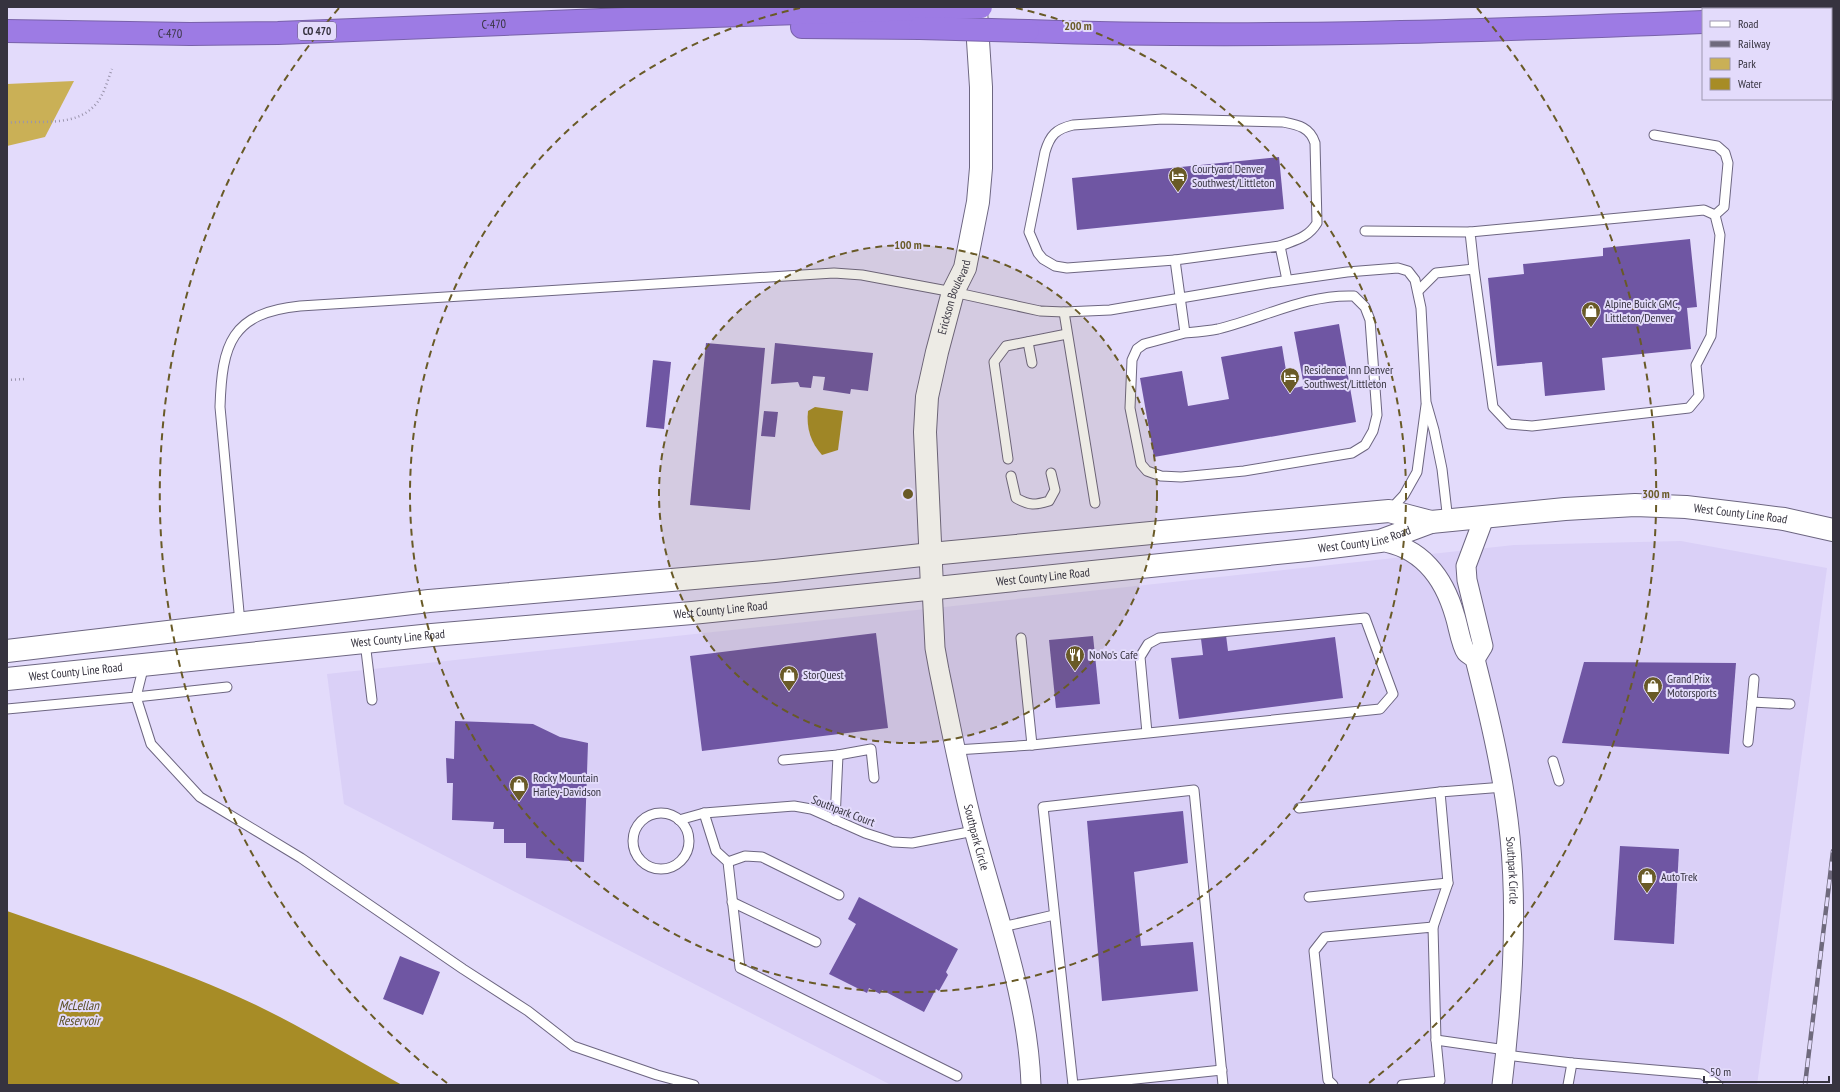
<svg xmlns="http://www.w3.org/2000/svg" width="1840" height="1092" font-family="'PT Sans Narrow',sans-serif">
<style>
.built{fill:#dad0f7}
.green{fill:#cab056}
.water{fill:#a78c26}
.building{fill:#6f56a3}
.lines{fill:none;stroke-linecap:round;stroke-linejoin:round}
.service-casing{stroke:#6d6681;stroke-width:11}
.minor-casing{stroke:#6d6681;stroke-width:21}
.tertiary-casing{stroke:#6d6681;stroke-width:24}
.secondary-casing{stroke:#6d6681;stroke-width:24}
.motorway-casing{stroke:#7962aa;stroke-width:24}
.path{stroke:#9b95ad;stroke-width:2.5;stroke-dasharray:1 3;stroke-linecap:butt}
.service{stroke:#fff;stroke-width:9}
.minor{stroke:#fff;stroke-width:19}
.tertiary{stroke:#fff;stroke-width:22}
.secondary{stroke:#fff;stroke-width:22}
.motorway{stroke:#9d7be4;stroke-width:22}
.rail-casing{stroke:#6f6a7d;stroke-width:4.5}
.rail{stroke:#e3dbfb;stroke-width:3;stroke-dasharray:9;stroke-linecap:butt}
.motorway-bridge-casing{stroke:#7962aa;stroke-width:24;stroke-linecap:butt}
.motorway-bridge{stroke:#9d7be4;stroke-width:22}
.ring{fill:none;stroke:#695a27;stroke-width:2;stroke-dasharray:7 5}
.labels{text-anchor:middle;stroke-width:4;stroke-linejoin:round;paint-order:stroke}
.shield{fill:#e3dbfb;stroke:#6a6577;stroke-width:1}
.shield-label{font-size:11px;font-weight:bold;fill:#36333f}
.street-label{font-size:12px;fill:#36333f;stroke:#e3dbfb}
.poi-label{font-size:12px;fill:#36333f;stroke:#e3dbfb;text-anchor:start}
.water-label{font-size:13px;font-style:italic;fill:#5a4f26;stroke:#e3dbfb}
.centre{fill:#695a27;stroke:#e3dbfb;stroke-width:2}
.ring-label{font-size:12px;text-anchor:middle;font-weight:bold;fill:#695a27;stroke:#e3dbfb;stroke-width:4;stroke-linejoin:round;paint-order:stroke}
</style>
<rect width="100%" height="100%" fill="#e3dbfb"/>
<path class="built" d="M1681 541 1827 568 1757 1085H891L344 804 327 674 1514 545Z"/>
<path class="green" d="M74 81 45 137 7 146V84Z"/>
<g class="water">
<path d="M815 407 843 411 838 450 822 455C811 443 806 428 808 411Z"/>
<path d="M7 911C91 941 176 967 256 1005 306 1029 353 1058 402 1085H7Z"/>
</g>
<g class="building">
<path d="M1279 157 1284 209 1077 230 1072 178Z"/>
<path d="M1690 239 1697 307 1687 308 1691 349 1602 358 1605 390 1545 396 1542 362 1497 366 1488 278 1524 274 1523 264 1603 256V248Z"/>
<path d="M1339 324 1356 422 1154 457 1140 378 1182 371 1188 406 1229 399 1221 357 1282 346 1289 389 1304 386 1294 332Z"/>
<path d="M706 343 765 348 750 510 690 505Z"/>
<path d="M775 343 873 353 868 391 851 389 850 394 823 390 825 377 813 376 811 388 800 387 798 382 771 384Z"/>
<path d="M653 360 671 362 664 429 646 427Z"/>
<path d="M764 411 778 412 775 437 761 436Z"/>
<path d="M876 633 888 728 702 751 690 656Z"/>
<path d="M1226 635 1228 651 1335 637 1343 698 1179 719 1171 658 1203 655 1201 639Z"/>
<path d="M1093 636 1100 704 1056 708 1049 640Z"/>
<path d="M1584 662 1736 663 1729 754 1562 743Z"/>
<path d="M455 721 533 724 560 737 588 743 584 862 526 858V843H504V829H493L494 822 452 820 453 783H447L446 758 454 759Z"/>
<path d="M1183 811 1188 863 1134 872 1141 946 1193 942 1198 991 1102 1001 1087 821Z"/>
<path d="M1620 846 1679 849 1674 944 1614 940Z"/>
<path d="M859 897 958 949 946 972 948 975 939 991 936 989 924 1012 882 990 880 994 869 988 867 993 829 974 856 924 848 919Z"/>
<path d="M400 956 440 972 423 1015 383 999Z"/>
</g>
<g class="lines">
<g class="service-casing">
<g id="service">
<path d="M1654 135 1717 146 1725 153 1728 163 1724 207 1715 215"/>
<path d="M1365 231 1470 232"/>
<path d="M1175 260 1067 268 1055 266 1043 259 1038 253 1029 232 1045 152C1050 135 1056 129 1073 125L1163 119 1283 122C1298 125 1310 127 1315 143L1317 223C1308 238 1295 240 1280 246"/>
<path d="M1418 291 1436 273 1474 269 1493 407 1509 424 1532 426 1689 408 1699 396 1696 365 1711 336 1720 235 1715 215 1704 210 1470 232 1474 269"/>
<path d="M1064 312 1095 503"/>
<path d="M1185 333C1196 332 1208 331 1218 329 1264 318 1306 294 1354 296L1365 307 1370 320 1377 415 1373 431 1365 445 1352 453 1244 471 1181 477 1161 476 1147 471 1141 464 1130 408 1132 360 1137 349 1144 344 1185 333 1175 260 1280 246 1287 280"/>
<path d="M1028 342 1032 363"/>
<path d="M1008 459 994 362 1006 346 1067 334"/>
<path d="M1011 476 1016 498C1030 506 1035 505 1049 501L1055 490 1051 473"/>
<path d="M1390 510 1404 495 1417 472 1426 405"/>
<path d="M240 623 220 407C222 344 231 313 300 306L834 273 862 275 953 292 1040 311 1064 312 1110 310 1269 283 1347 272 1398 268 1408 271 1415 280 1421 308 1426 402 1434 430 1442 469 1448 521"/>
<path d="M1021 638 1032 745"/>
<path d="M365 642 372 700"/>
<path d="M227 687 136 697 151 744 200 797 301 858 463 969 528 1011 573 1046 657 1075 694 1085"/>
<path d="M1752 702 1754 679"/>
<path d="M7 709 136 697 144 665"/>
<path d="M1748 742 1752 702 1790 704"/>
<path d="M956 750 1032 745 1380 709 1393 694 1365 618 1159 638 1148 644 1140 657 1147 733"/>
<path d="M838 755 871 749 874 778"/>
<path d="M783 760 838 755 835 820"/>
<path d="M1553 761 1559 781"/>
<path d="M1299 808 1440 792"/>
<circle cx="661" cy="841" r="28"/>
<path d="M704 813 716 851 728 862 740 968 957 1076"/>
<path d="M679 820 704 813 794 806 811 809 865 833 893 842 912 843 974 831"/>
<path d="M728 862 745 856 762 857 839 895"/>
<path d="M1309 897 1448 883"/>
<path d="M732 902 816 942"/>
<path d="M1002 927 1054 915"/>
<path d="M1433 927 1448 883 1440 792 1504 787"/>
<path d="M1436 1040 1506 1050"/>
<path d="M1506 1055 1572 1063 1702 1074 1718 1085"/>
<path d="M1073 1085 1043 807 1194 790 1223 1085"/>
<path d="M1078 1085 1222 1070"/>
<path d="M1333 1085 1328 1080 1314 951 1325 937 1433 927 1436 1040 1440 1081 1402 1085"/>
<path d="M1568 1085 1572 1063"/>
</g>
</g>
<g class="minor-casing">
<g id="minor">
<path id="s1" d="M1380 541C1421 547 1444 577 1455 616 1458 625 1461 645 1466 652 1468 654 1473 657 1475 659 1490 718 1504 777 1510 837 1518 919 1512 1004 1502 1085"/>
<path id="s2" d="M932 587 935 648 939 670C950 723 960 777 974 830 996 914 1028 997 1031 1085"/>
<path d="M1475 659 1483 646 1467 580 1466 566 1484 518"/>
</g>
</g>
<g class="tertiary-casing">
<g id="tertiary">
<path id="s3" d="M932 587 925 432 927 397 937 352 953 292 965 268 978 202 981 168V87L976 10"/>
</g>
</g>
<g class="secondary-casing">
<g id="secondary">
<path d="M7 651 429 601 775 571 931 554 1256 523 1389 511 1431 522"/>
<path id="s4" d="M7 679 432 635 692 613 1307 550 1380 541 1431 522 1565 509 1635 505 1686 507 1744 514 1784 519 1833 530"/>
</g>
</g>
<g class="motorway-casing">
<g id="motorway">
<path d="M1831 19H1833"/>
<path d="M802 27 920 28"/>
<path id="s5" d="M7 31 190 34 278 33 626 19 919 9"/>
<path d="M1028 31C1253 39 1478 31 1703 22"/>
</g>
</g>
<g class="path">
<path d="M7 123C37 119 79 130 99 100 105 91 108 79 112 69"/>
<path d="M7 380 26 379"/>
</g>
<use href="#service" class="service"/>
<use href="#minor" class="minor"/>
<use href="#tertiary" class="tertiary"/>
<use href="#secondary" class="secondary"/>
<use href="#motorway" class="motorway"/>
<g class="rail-casing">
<path id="rail" d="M1805 1085 1833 851"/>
</g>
<use href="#rail" class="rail"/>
<g class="motorway-bridge-casing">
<g id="motorway-bridge">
<path d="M919 9 981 7"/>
<path d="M920 28 1028 31"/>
</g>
</g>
<use href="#motorway-bridge" class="motorway-bridge"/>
</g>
<circle cx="908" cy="494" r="249" fill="#695a27" fill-opacity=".12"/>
<g class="ring">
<circle cx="908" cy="494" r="249"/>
<path d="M1016 8A498 498 0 1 1 800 8"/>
<path d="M447 1083A748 748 0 0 1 339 8M1477 8A748 748 0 0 1 1369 1083"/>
</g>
<defs>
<g id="hotel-pin" transform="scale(1)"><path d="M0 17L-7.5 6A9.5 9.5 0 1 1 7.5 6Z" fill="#695a27" stroke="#e3dbfb"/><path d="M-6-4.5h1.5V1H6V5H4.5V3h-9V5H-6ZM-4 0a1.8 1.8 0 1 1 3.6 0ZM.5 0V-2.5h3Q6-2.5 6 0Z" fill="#fff"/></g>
<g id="shop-pin" transform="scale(1)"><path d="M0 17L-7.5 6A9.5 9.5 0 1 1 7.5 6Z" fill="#695a27" stroke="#e3dbfb"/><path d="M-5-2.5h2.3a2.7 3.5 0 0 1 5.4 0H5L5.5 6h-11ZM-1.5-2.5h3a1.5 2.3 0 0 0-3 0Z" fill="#fff"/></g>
<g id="restaurant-pin" transform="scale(1)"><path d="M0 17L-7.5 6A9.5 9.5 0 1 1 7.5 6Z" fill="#695a27" stroke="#e3dbfb"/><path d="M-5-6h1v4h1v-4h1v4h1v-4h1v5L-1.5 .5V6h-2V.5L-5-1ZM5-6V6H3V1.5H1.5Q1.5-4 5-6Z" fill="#fff"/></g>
</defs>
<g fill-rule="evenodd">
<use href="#hotel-pin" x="1178" y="176"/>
<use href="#shop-pin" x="1591" y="311"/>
<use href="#hotel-pin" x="1290" y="377"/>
<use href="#restaurant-pin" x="1075" y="655"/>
<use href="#shop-pin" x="789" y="675"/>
<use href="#shop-pin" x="1653" y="686"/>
<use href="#shop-pin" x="519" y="785"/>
<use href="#shop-pin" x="1647" y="877"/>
</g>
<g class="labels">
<rect class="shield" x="298" y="22" width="38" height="18" rx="3"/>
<g class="shield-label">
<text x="317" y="35">CO 470</text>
</g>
<g class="street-label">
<text dy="4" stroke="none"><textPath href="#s5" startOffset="487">C-470</textPath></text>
<text dy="4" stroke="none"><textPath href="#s5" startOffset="163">C-470</textPath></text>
<text dy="4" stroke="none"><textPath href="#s3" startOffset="294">Erickson Boulevard</textPath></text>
<text dy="4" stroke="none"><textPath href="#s4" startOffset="1745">West County Line Road</textPath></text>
<text dy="4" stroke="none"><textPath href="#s4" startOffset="1365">West County Line Road</textPath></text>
<text dy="4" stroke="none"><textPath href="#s4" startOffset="1041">West County Line Road</textPath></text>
<text dy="4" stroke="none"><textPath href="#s4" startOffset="717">West County Line Road</textPath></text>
<text dy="4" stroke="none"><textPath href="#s4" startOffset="393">West County Line Road</textPath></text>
<text dy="4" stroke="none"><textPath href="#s4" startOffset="69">West County Line Road</textPath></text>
<text transform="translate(843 811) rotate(21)" y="4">Southpark Court</text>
<text dy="4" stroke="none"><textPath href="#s2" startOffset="255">Southpark Circle</textPath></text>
<text dy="4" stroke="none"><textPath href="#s1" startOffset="377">Southpark Circle</textPath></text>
</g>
<g class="poi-label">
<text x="1192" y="173">Courtyard Denver<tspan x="1192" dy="14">Southwest/Littleton</tspan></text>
<text x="1605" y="308">Alpine Buick GMC,<tspan x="1605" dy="14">Littleton/Denver</tspan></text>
<text x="1304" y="374">Residence Inn Denver<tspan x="1304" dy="14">Southwest/Littleton</tspan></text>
<text x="1089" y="659">NoNo's Cafe</text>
<text x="803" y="679">StorQuest</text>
<text x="1667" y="683">Grand Prix<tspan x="1667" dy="14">Motorsports</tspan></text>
<text x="533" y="782">Rocky Mountain<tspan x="533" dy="14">Harley-Davidson</tspan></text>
<text x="1661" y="881">AutoTrek</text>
</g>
<g class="water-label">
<text x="79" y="1010">McLellan<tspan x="79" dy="15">Reservoir</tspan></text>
</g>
</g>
<circle cx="908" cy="494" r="6" class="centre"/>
<g class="ring-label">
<text x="1078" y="30">200 m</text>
<text x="908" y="249">100 m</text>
<text x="1656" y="498">300 m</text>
</g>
<rect width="1840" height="1092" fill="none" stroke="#36333f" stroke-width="16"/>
<rect x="1702" y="8" width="130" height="92" fill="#e3dbfb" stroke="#9e98b0"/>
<rect x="1710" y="21" width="20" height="6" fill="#ffffff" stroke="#9e98b0"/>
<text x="1738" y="28" font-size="12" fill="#36333f">Road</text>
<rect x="1710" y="41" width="20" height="6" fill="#6f6a7d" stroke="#9e98b0"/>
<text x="1738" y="48" font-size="12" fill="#36333f">Railway</text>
<rect x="1710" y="58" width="20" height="12" fill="#cab056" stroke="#9e98b0"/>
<text x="1738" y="68" font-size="12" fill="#36333f">Park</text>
<rect x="1710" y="78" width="20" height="12" fill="#a78c26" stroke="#9e98b0"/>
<text x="1738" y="88" font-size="12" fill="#36333f">Water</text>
<path d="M1704 1076v6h125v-6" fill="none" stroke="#36333f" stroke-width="2"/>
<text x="1710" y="1076" font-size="12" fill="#36333f" stroke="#e3dbfb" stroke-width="3" paint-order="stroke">50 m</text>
</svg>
